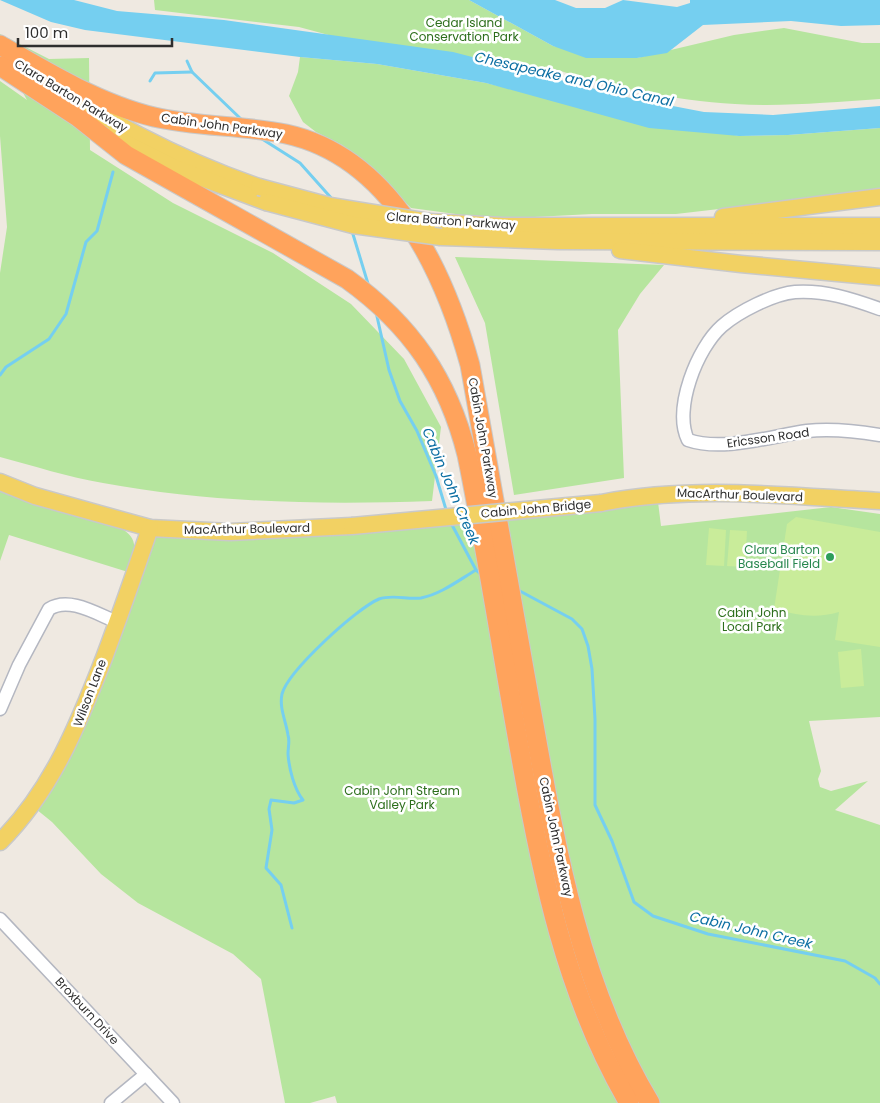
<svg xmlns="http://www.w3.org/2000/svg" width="880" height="1103" font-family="Poppins,sans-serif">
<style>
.green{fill:#b6e59e}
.pitch{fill:#c9ec9a}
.water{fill:#75cff0}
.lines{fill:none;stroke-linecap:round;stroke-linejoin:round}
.stream{stroke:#75cff0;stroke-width:3}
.minor-casing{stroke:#b4b7c1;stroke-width:15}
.major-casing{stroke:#c9c9c9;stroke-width:19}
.highway-casing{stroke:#c9c9c9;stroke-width:21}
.minor{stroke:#fff;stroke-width:12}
.major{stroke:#f2d163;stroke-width:16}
.highway{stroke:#ffa35c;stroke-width:19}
.major-bridge-casing{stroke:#c9c9c9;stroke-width:19;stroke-linecap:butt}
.major-bridge{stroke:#f2d163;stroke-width:16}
.leisure-dot{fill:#2e9e5b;stroke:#fff;stroke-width:2}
.labels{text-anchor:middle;stroke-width:5;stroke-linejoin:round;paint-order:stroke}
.park-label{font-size:12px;fill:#2c6e1b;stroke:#fff}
.street-label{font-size:12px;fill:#2e2e2e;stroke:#fff}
.leisure-label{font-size:12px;fill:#27864d;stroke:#fff;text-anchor:end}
.water-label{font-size:14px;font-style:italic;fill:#0d6fa3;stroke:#fff}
</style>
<rect width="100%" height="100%" fill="#efe9e1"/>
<g class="green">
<path d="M154 0H469L553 46 613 57 637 58 734 35 784 28 862 43H880V99C832 102 783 107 735 104 675 101 602 85 545 66L560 84 347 40 299 27 155 10Z"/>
<path d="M0 34 49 59 89 58 90 150 173 203 273 253 351 304 404 359 441 427 432 501C322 505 212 503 103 483 68 477 34 466 0 457V273L7 227 0 136V81L27 100 0 51Z"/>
<path d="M300 57 377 64 486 83 531 94 739 136 788 135 880 128V190L676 214H592L515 218 463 215 411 208 375 171 342 145 316 132 303 122 289 96 298 72Z"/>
<path d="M455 257 664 265 640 294 618 330 624 478 514 495 485 323Z"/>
<path d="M0 489 117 526C141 539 135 548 128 572L9 535 0 561Z"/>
<path d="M657 494 661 526 831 507 880 514V717L809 721 821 771 818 779 820 787 831 791 868 781 835 810 880 825V1103H337L335 1096 310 1103H285L261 979 233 954 138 903 101 874 52 822 31 805 54 774 150 528 210 532Z"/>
</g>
<g class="pitch">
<path d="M796 517 880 532V647L835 640 839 612C815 619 797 615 774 609L787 524Z"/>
<path d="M709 528 726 530 724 566 706 565Z"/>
<path d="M730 530 747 531 745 567 727 566Z"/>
<path d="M861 649 864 686 841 688 838 652Z"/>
</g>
<g class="water">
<path d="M0 0H74L117 11 224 20 453 52 626 97 704 112 773 115 880 106V128L788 135 739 136 649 128 486 83 377 64 300 57 85 30 51 22Z"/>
<path d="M469 0H555L576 8H605L623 0 677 7 690 3V0H880V25L841 26 791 21 703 25 667 53 637 58H586L553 46Z"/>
</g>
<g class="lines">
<g class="stream">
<path d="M187 61 192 72 242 120"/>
<path d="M150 81 155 73 192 72"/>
<path d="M259 137 300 163 333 200"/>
<path d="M352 231 369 287"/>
<path d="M376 312 389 370 400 401 417 431 436 476 447 513"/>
<path d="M0 375 6 367 49 339 66 314 86 242 97 231 113 172"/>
<path d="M451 523 476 570 482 575"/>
<path d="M518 590 572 619 582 629 588 646 592 669 595 719V805L612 841 634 902 653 916 708 934 845 961 875 978 880 984"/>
<path d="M292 928 281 885 266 868 272 830 269 809 271 800 294 803 303 800C294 789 289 768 288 754 288 747 290 741 288 735 286 721 279 708 282 694 288 671 357 608 379 599 393 594 408 600 421 598 441 594 459 580 476 570"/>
</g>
<g class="minor-casing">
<g id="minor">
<path d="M880 309C852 299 825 290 795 292 773 294 738 312 722 326 697 348 673 409 688 440 723 452 771 436 807 431 831 428 856 431 880 435"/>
<path d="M0 709 19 665 49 609C69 596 97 614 117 622"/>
<path d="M0 919 173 1103"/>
<path d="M111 1103 146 1074"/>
</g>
</g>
<g class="major-casing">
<g id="major">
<path d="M27 70C101 117 176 159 259 187"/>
<path d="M111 136 175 168 266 202"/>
<path d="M723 217 880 197"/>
<path d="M429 222 503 226H880"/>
<path d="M441 237 558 241 880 242"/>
<path d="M620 250 741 264 880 277"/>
<path d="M0 482 35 496 150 528 230 532 352 526"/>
<path d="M601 503C693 485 787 496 880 501"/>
<path d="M0 842C52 790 78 725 104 658 120 615 135 572 150 528"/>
</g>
</g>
<g class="highway-casing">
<g id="highway">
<path d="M0 45C48 73 100 104 154 117 197 127 242 125 286 134 392 157 444 271 470 365 490 476 510 587 529 697 554 836 576 980 650 1103"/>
<path d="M0 66 78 117 126 155 347 279C411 325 448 379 467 455 487 553 502 653 520 752 541 873 566 996 629 1103"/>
</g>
</g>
<use href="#minor" class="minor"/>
<use href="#major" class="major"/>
<use href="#highway" class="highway"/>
<g class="major-bridge-casing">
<g id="major-bridge">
<path d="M259 187 330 206 429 222"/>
<path d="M266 202 353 225 441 237"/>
<path d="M352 526 601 503"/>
</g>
</g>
<use href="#major-bridge" class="major-bridge"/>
</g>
<circle class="leisure-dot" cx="830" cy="557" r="5"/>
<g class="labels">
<g class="park-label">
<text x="464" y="27">Cedar Island<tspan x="464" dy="14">Conservation Park</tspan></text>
<text x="752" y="617">Cabin John<tspan x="752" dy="14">Local Park</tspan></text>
<text x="402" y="795">Cabin John Stream<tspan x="402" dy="14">Valley Park</tspan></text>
</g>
<g class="street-label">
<text transform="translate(71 96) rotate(31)" y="4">Clara Barton Parkway</text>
<text transform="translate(222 126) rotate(8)" y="4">Cabin John Parkway</text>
<text transform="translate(451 221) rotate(4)" y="4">Clara Barton Parkway</text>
<text transform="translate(483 438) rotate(80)" y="4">Cabin John Parkway</text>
<text transform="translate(768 438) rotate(-8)" y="4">Ericsson Road</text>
<text transform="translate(740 495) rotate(2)" y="4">MacArthur Boulevard</text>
<text transform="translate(536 509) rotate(-5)" y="4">Cabin John Bridge</text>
<text transform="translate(247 529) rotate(-1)" y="4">MacArthur Boulevard</text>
<text transform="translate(90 693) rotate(-69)" y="4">Wilson Lane</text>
<text transform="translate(556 837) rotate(78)" y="4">Cabin John Parkway</text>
<text transform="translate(87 1011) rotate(47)" y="4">Broxburn Drive</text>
</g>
<g class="leisure-label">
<text x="820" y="554">Clara Barton<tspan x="820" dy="14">Baseball Field</tspan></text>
</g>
<g class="water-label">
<text transform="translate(574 79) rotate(13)" y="5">Chesapeake and Ohio Canal</text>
<text transform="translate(451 486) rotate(67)" y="5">Cabin John Creek</text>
<text transform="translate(751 930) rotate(13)" y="5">Cabin John Creek</text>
</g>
</g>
<path d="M18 38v8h154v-8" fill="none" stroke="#2e2e2e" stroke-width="2.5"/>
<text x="25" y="38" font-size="15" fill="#2e2e2e" stroke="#ffffff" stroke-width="4" paint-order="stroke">100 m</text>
</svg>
